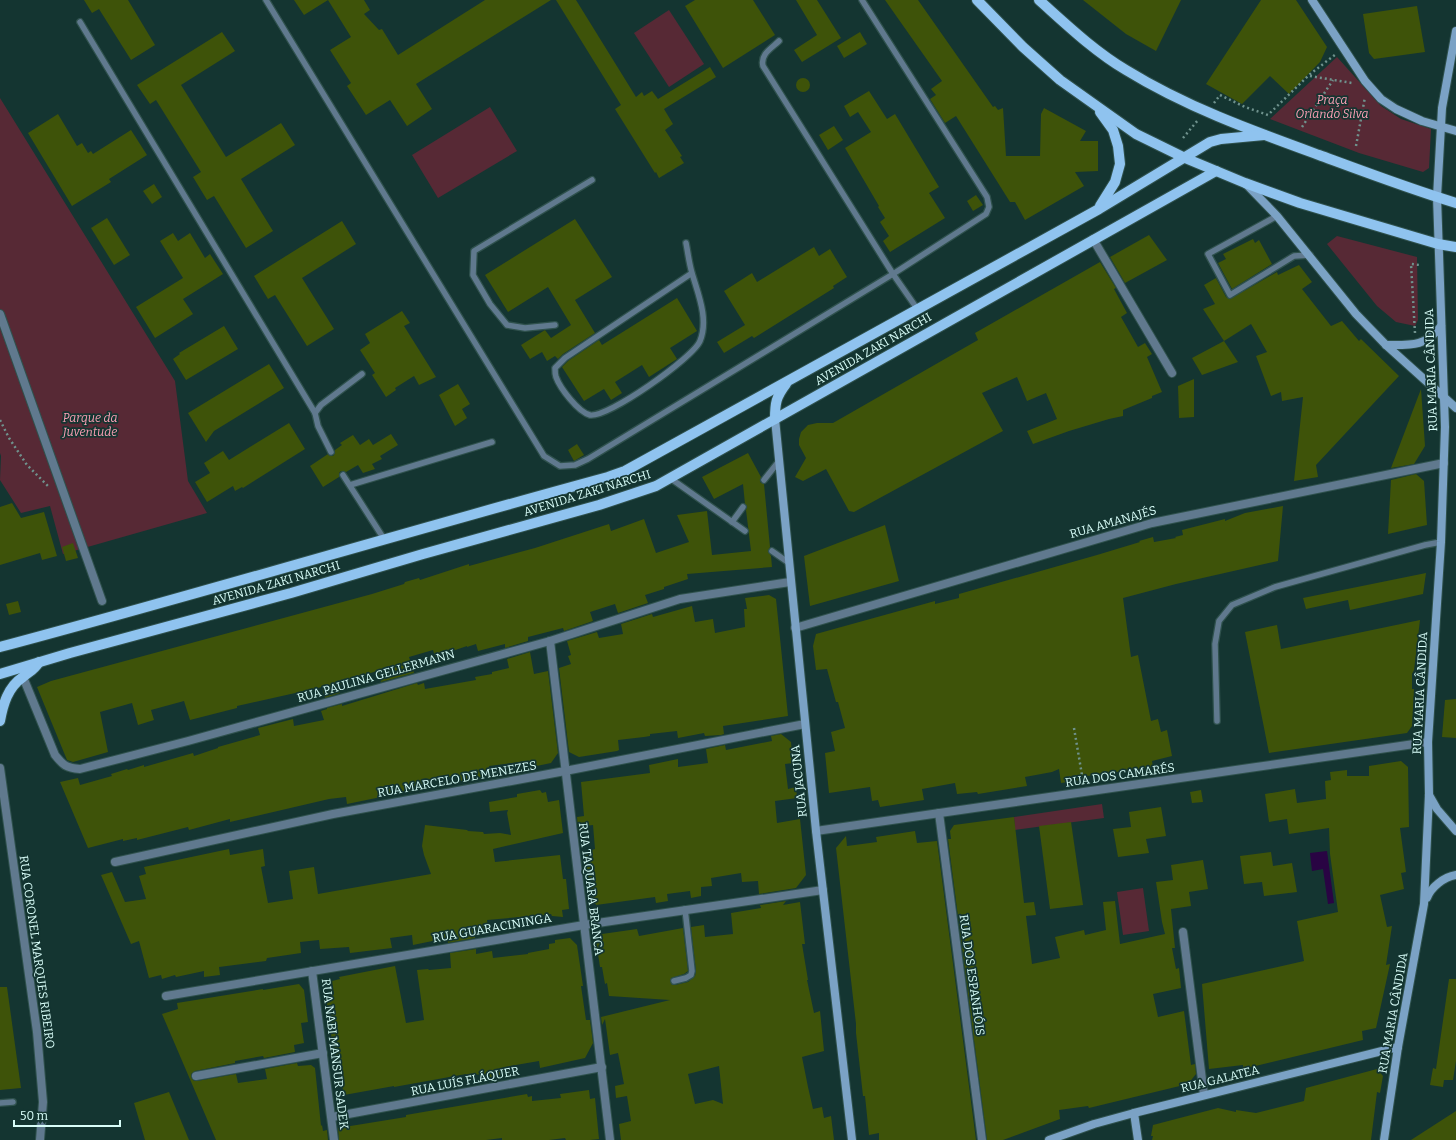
<svg xmlns="http://www.w3.org/2000/svg" width="1456" height="1140" font-family="Bitter,serif">
<style>
.green{fill:#572935}
.water{fill:#290443}
.building{fill:#3e5309;fill-rule:evenodd}
.lines{fill:none;stroke-linecap:round;stroke-linejoin:round}
.service-casing{stroke:#2f514d;stroke-width:8}
.pedestrian-casing{stroke:#2f514d;stroke-width:10}
.minor-casing{stroke:#2f514d;stroke-width:10}
.tertiary-casing{stroke:#2f514d;stroke-width:10}
.secondary-casing{stroke:#2f514d;stroke-width:10}
.primary-casing{stroke:#2f514d;stroke-width:12}
.path{stroke:#6f928d;stroke-width:2.5;stroke-dasharray:2 3;stroke-linecap:butt}
.service{stroke:#60798e;stroke-width:5.5}
.pedestrian{stroke:#60798e;stroke-width:8}
.minor{stroke:#60798e;stroke-width:8}
.tertiary{stroke:#60798e;stroke-width:8}
.secondary{stroke:#7ba2c5;stroke-width:8}
.primary{stroke:#8fc3ef;stroke-width:10}
.labels{text-anchor:middle;stroke-width:3.5;stroke-linejoin:round;paint-order:stroke}
.park-label{font-size:12px;font-style:italic;fill:#fb9fb4;stroke:#143531}
.street-label{font-size:12px;fill:#d8fdf8;stroke:#143531}
</style>
<rect width="100%" height="100%" fill="#143531"/>
<g class="green">
<path d="M669 10 704 64 669 87 634 33Z"/>
<path d="M1337 57 1381 106 1401 119 1431 129 1429 168 1423 172 1359 153 1270 119Z"/>
<path d="M0 98 175 381 188 481 207 513 63 554 50 506 21 513 0 480 1 456 0 453Z"/>
<path d="M490 107 517 151 438 198 412 155Z"/>
<path d="M1337 236 1417 257 1418 320 1415 326 1396 322 1377 306 1327 244Z"/>
<path d="M1102 804 1104 818 1015 830 1014 817Z"/>
<path d="M1143 888 1149 931 1123 935 1117 892Z"/>
</g>
<path class="water" d="M1327 851 1334 903 1328 904 1323 869 1312 871 1310 853Z"/>
<g class="building">
<path d="M84 0H128L155 45 131 60 99 9 92 13Z"/>
<path d="M294 0H364L370 10 364 14 379 30 382 29 398 55 485 0H551L416 84 432 109 407 126 390 100 366 115 347 86 351 83 330 50 351 37 328 0 304 15Z"/>
<path d="M556 0H576L636 97 642 92 644 96 652 91 658 99 710 67 716 77 664 109 673 124 665 130 682 156 680 157 684 163 659 178 656 172 655 173 615 109 621 105Z"/>
<path d="M695 0H753L775 35 723 68 685 6Z"/>
<path d="M796 0H817L841 38 802 62 794 50 817 35Z"/>
<path d="M885 0H918L993 107 995 106 998 110 1003 108 1006 156H1040L1041 114 1044 108 1086 131 1080 141H1098V171L1075 172 1084 186 1025 220 1015 202H1010L956 116 945 123 930 99 936 95 931 89 942 81Z"/>
<path d="M1083 0H1181L1156 51 1126 34Z"/>
<path d="M1261 0H1296L1327 47 1320 62 1289 94 1270 76 1242 104 1206 84Z"/>
<path d="M1417 6 1425 52 1374 59 1369 53 1363 14Z"/>
<path d="M222 32 235 51 181 85 226 157 281 123 295 145 241 179 273 231 246 248 214 196 207 200 193 177 201 172 156 100 150 104 137 85Z"/>
<path d="M860 32 867 44 844 58 837 46Z"/>
<circle cx="803" cy="85" r="7"/>
<path d="M869 91 887 119 895 114 939 187 929 193 945 218 890 252 883 241 889 236 880 222 885 218 878 207 879 206 845 148 871 132 858 112 850 117 844 106Z"/>
<path d="M58 114 77 146 82 143 88 153 91 151 93 154 131 130 147 155 109 179 111 182 72 206 28 133Z"/>
<path d="M834 126 843 140 828 150 819 135Z"/>
<path d="M154 184 162 197 152 204 143 191Z"/>
<path d="M976 195 983 205 973 211 967 201Z"/>
<path d="M107 218 130 255 114 265 91 228Z"/>
<path d="M575 219 612 277 575 300 595 333 563 354 558 359 555 356 547 361 542 352 530 359 521 345 545 330 551 338 571 325 548 287 508 312 485 275Z"/>
<path d="M342 221 356 244 302 278 334 329 307 346 275 295 268 299 254 276Z"/>
<path d="M173 233 178 241 190 233 205 258 210 254 223 274 183 299 193 314 155 338 136 307 183 278 160 241Z"/>
<path d="M1149 235 1167 260 1125 283 1110 257Z"/>
<path d="M1253 239 1255 243 1259 240 1272 264 1232 289 1218 263 1226 259 1223 254Z"/>
<path d="M814 247 819 256 830 249 847 277 833 286 834 288 754 338 752 336 724 353 717 342 745 325 724 291 752 273 757 282Z"/>
<path d="M1100 262 1116 288 1114 289 1127 313 1121 317 1138 347 1145 343 1152 354 1147 357 1162 392 1152 396V398L1123 410V416L1109 419 1069 431 1033 444 1027 431 1057 419 1046 393 1027 401 1017 377 982 393 1003 431 854 512 849 511 826 469 803 481 795 477 806 458 799 445V439L801 432 808 425 817 423H833L978 340 975 333Z"/>
<path d="M1299 265 1312 282 1302 289 1331 326 1342 321 1359 341 1361 339 1399 376 1316 465 1318 477 1294 481 1303 397 1282 401 1281 392 1271 396 1256 356 1267 352 1251 324 1224 341 1238 362 1202 375 1192 358 1224 341 1203 309 1215 304 1204 285 1216 278 1226 297 1230 299 1277 272 1278 275Z"/>
<path d="M677 298 697 331 670 348 677 359 649 377 642 365 615 382 622 393 611 400 604 389 584 401 562 367 568 361 599 340 602 345Z"/>
<path d="M402 311 410 323 404 326 436 377 419 385 414 376 395 388 396 390 386 397 372 375 375 373 360 350 370 343 365 334Z"/>
<path d="M224 326 238 349 186 380 173 359 180 354 179 353Z"/>
<path d="M269 364 284 388 214 431 206 442 188 413Z"/>
<path d="M1194 379V417L1179 418 1178 386Z"/>
<path d="M458 384 470 404 462 409 467 418 455 426 439 395Z"/>
<path d="M1421 389 1425 446 1414 464 1391 468Z"/>
<path d="M289 423 305 449 243 488 242 487 235 491 233 486 207 502 195 482 210 473 204 463 223 451 229 460Z"/>
<path d="M391 434 398 445 380 456 382 459 372 464 375 469 363 473 358 465 346 472 341 471 339 473V477L323 487 310 466 328 454 330 456H333L335 453V450L342 445 340 443 353 435 360 445 369 439 373 445Z"/>
<path d="M577 444 584 455 574 461 568 450Z"/>
<path d="M748 453 761 477 760 482 764 484 770 547 768 551 771 556 772 567 687 574 688 579 664 587V589L645 595 648 603 618 613 615 604 590 612 593 621 564 631 563 628 528 637V641L505 648V644L478 651 476 644 467 647V646L435 657 433 650 409 657 414 673 381 682 377 671 348 680 349 681 339 685 340 693 325 698 322 687 237 706V708L190 720 184 701 151 710 154 720 138 725 132 703 100 712 108 752 73 762 67 760 37 687 51 681 372 594 404 584 405 582 419 578 420 580 469 564V566L535 548 609 524 611 531 644 519 656 553 689 542 677 515 707 511 712 555 751 551 746 510 747 507 745 504 743 484 714 499 702 477Z"/>
<path d="M1416 474 1424 481 1427 525 1388 534 1391 480Z"/>
<path d="M12 503 21 518 44 512 57 556 42 560 40 553 0 565V507Z"/>
<path d="M1283 506 1278 561 1176 584 1123 598 1131 657 1138 655 1151 721 1158 719 1161 732 1167 730 1172 756 1152 761 1153 767 1080 777 1081 780 1061 783 1059 769 1052 772 1025 777 1027 786 978 794 977 792 957 794 955 783 922 789 924 800 880 807 878 800 872 801 870 787 829 793 825 753 835 751 831 732 845 728 838 702H836L827 669 816 670 813 646 816 634 935 601V604L959 598V594L1097 555 1140 542 1139 541 1153 537 1154 542 1176 538 1175 537 1183 535 1182 530 1225 519V521L1245 513Z"/>
<path d="M885 525 899 581 810 606 804 556Z"/>
<path d="M73 543 78 558 66 561 62 547Z"/>
<path d="M1426 573 1423 594 1350 610 1348 600 1306 609 1303 598Z"/>
<path d="M769 595 776 599 788 716 723 726 724 734 721 735 705 736 704 733 678 738 677 731 650 734V736L644 737 618 740 619 750 617 751 579 757 569 752 559 668 571 664 568 656 571 655 567 641 597 632 599 638 623 634 621 624 652 614 653 617 692 606 695 622 713 619 715 633 745 627 744 609H747L745 598Z"/>
<path d="M18 601 21 612 9 615 6 604Z"/>
<path d="M1420 620 1414 670 1412 674V689H1414L1412 726 1407 733 1269 753 1245 632 1277 625 1281 649Z"/>
<path d="M530 652 534 674 548 671 558 753 551 763 527 768 526 761 489 766 490 775 461 781 458 776 423 780 426 789 402 793V789L381 797 347 804 346 797 329 799 230 822V819L189 830 188 827 137 840V838L123 841V839L88 848 60 782 78 778 80 785 112 776 111 774 127 769 128 770 144 765V767L193 753 194 756 218 748V747L260 735 258 728 293 719 294 726 324 720 321 711 327 709V708L342 704V706L417 683 418 685 424 683 425 689 476 680 475 677 492 674V672L509 668 507 659Z"/>
<path d="M1456 699V738L1442 737 1445 700Z"/>
<path d="M781 734 791 742 793 763 785 764 788 789 796 787 797 798 775 801 777 823 800 819 806 875 796 888 759 894 758 881 742 882 741 873 711 878 712 886 701 887V896L691 898 690 891 667 894 668 901 656 903 655 897 596 905V904H592L585 853 592 852V850L595 849 593 825 578 827 577 817 584 816 581 782 650 773 649 765 678 759V767L708 763 706 749 725 745 726 750 772 741 771 736Z"/>
<path d="M1401 761 1408 767 1409 827 1400 828 1406 872 1401 873 1404 889 1380 895 1387 927 1392 926 1386 965 1390 964 1376 1028 1362 1031 1363 1040 1243 1069V1065L1209 1069 1202 984 1304 961 1297 921 1338 912 1330 854 1329 828 1289 834 1287 819 1269 822 1265 794 1295 789 1297 803 1326 799 1325 781 1331 780 1330 772 1347 770V776H1369V766Z"/>
<path d="M540 790 542 793 546 792 548 802 559 800 563 833 493 849 495 862 560 855 563 879H566L569 909 562 910 563 917 552 916 551 914 520 918V917L487 920 488 928 474 930 475 938 448 943 447 938 413 945 412 935 390 938 392 948 350 953 349 947 320 949 319 940 300 942 301 953 267 958 266 961 219 967 220 975 204 977V971L176 977 175 975 162 979 161 975 149 978 139 941 131 944 101 875 112 872 125 902 146 899 139 876 146 874 144 867 229 849 230 855 263 849 265 866 261 867 268 903 293 899 289 871 314 867 318 894 431 874 424 855 422 846 425 825 467 830 468 831 483 832 484 834 500 833 511 835 507 813 508 810 490 812 489 802 517 797V794Z"/>
<path d="M1201 790 1203 802 1192 803 1190 792Z"/>
<path d="M1161 807 1166 836 1146 839 1149 853 1118 857 1113 829 1131 827 1129 812Z"/>
<path d="M1014 817 1024 903 1034 902 1036 915 1026 916 1032 964 1060 958 1055 937 1084 930 1085 935 1106 930 1103 902 1115 901 1120 944 1165 934 1162 922 1156 882 1173 880 1171 865 1203 860 1208 889 1189 892 1191 906 1171 909 1175 948H1172L1176 969 1179 968 1181 988 1153 994 1158 1017 1184 1011 1191 1065 1195 1064 1196 1074 1188 1084 1089 1108 1088 1106 1059 1110 1060 1119 1003 1140H987L948 839H951L950 831 954 825Z"/>
<path d="M1071 822 1083 905 1050 909 1039 826Z"/>
<path d="M915 831 917 843 937 841 976 1140H879V1133L869 1135 865 1096H863L856 1033V1024L836 848 846 836 847 846 877 842 876 837Z"/>
<path d="M1271 852 1273 866 1292 863 1297 892 1264 896 1262 882 1244 884 1240 856Z"/>
<path d="M786 901 783 905 800 902 805 944H802L808 980H807L814 1013 820 1011 824 1051 802 1057 808 1087 813 1109 822 1107 824 1118 831 1116 834 1140H621L619 1124 631 1121 627 1096 616 1098 615 1086 624 1084 618 1053 610 1055 605 1019 602 1025 601 1017 670 1000 609 996 607 983 605 984 602 967H600L595 935 637 929 639 936 683 928 688 971 684 974 671 978V984L675 985 688 982 695 976 696 971 691 927 704 925 705 937 733 934 731 913 761 908 760 905ZM719 1066 723 1104 713 1100 695 1104 688 1074Z"/>
<path d="M570 938 577 945 583 986H581L586 1020H590L593 1043 585 1058 540 1068 539 1061 510 1066V1073L482 1079 481 1074 467 1076 466 1074 394 1087V1086L344 1095 334 1048 333 1049 326 996 334 994 332 981 340 979 339 977 395 966 406 1023 424 1020 417 970 428 969 429 970 451 968 450 953 476 949V954L492 951 493 958 528 954V953L549 949V944L555 943V940Z"/>
<path d="M1449 979H1456V1061L1453 1080H1444L1443 1087 1430 1085 1433 1068 1436 1069Z"/>
<path d="M299 984 304 990 308 1022 301 1023 304 1043 294 1045 295 1052 264 1058 263 1056 235 1061V1063L195 1071 191 1074V1077L194 1081H197L236 1074 238 1083 267 1079 265 1069 297 1063 298 1066 311 1065 315 1068 321 1126 322 1125 323 1131 327 1130 328 1140H216L162 1014 178 1009 177 1003 263 989V990Z"/>
<path d="M0 987H7L21 1088 0 1090Z"/>
<path d="M1377 1069 1383 1076 1380 1093 1377 1092 1371 1140H1152L1153 1136H1151L1153 1125 1218 1108 1236 1112V1110L1256 1113 1304 1101 1306 1088Z"/>
<path d="M589 1090 590 1099 595 1098 599 1139 590 1140H566L565 1138 549 1140H502V1138L486 1140H339L338 1128 406 1117V1115L527 1094 528 1097 532 1096V1101L561 1098 560 1094Z"/>
<path d="M169 1092 189 1140H145L134 1103Z"/>
<path d="M1456 1111V1140H1411Z"/>
</g>
<g class="lines">
<g class="service-casing">
<g id="service">
<path d="M266 0 544 456 560 466 575 465 588 459 893 274 986 214 989 207 987 197 862 0"/>
<path d="M80 22 315 413"/>
<path d="M779 41C772 48 760 54 763 66L893 274 918 310"/>
<path d="M1277 216 1208 254 1230 295 1294 256 1310 255"/>
<path d="M686 243C688 253 689 263 692 273 698 294 709 319 700 341 693 358 608 418 590 415 578 412 560 388 556 377 555 374 555 371 555 368L565 358 692 273"/>
<path d="M555 325 525 328 507 325 490 304 473 275 474 251 592 180"/>
<path d="M331 452 318 426 315 413 321 405 362 374"/>
<path d="M343 475 384 539"/>
<path d="M670 478 745 531"/>
<path d="M764 480 779 461"/>
<path d="M350 485 492 442"/>
<path d="M732 522 743 507"/>
<path d="M772 551 789 563"/>
<path d="M1217 721 1215 644 1219 621 1232 605 1275 587 1425 545 1441 542"/>
<path d="M674 981 686 978 691 975 692 971 685 909"/>
<path d="M0 1103 13 1102"/>
</g>
</g>
<g class="pedestrian-casing">
<path id="pedestrian" d="M0 314 102 601"/>
</g>
<g class="minor-casing">
<g id="minor">
<path d="M1093 239 1172 373"/>
<path d="M795 628 1152 523 1444 463"/>
<path d="M550 641 610 1140"/>
<path d="M23 677 55 755C63 765 66 768 80 769L188 741 550 641 680 599 790 582"/>
<path d="M939 813 982 1140"/>
<path d="M115 862 333 814 565 771 805 724"/>
<path d="M1183 932 1204 1095"/>
<path d="M312 971 334 1140"/>
<path d="M166 996 584 925 823 890"/>
<path d="M196 1076 323 1053"/>
<path d="M332 1117 602 1067"/>
</g>
</g>
<g class="tertiary-casing">
<g id="tertiary">
<path d="M0 768 37 1032 43 1102 40 1140"/>
<path d="M816 831 1428 742"/>
</g>
</g>
<g class="secondary-casing">
<g id="secondary">
<path d="M1312 0 1365 81 1381 99 1396 109 1422 121 1456 131"/>
<path d="M1247 185 1277 216 1356 314 1386 345 1456 408"/>
<path d="M1386 345C1410 345 1426 347 1441 326"/>
<path d="M775 419 816 831 852 1140"/>
<path d="M1429 795 1437 809 1456 831"/>
<path d="M1427 898C1431 887 1444 877 1456 875"/>
<path d="M1134 1113 1138 1140"/>
<path d="M1049 1140 1094 1124 1134 1113 1398 1047"/>
<path d="M1384 1140 1398 1047 1424 904 1429 794 1428 742 1441 542 1445 427 1437 197 1442 108 1456 31"/>
</g>
</g>
<g class="primary-casing">
<g id="primary">
<path d="M977 0 1023 47 1060 80 1136 134 1185 158 1245 183 1300 203 1438 244 1456 247"/>
<path d="M1039 0C1067 25 1094 51 1126 70 1186 107 1253 131 1319 155 1365 172 1410 189 1456 203"/>
<path d="M1100 206 1115 182 1120 164 1118 146 1113 130 1100 112"/>
<path d="M775 419C775 403 776 397 786 384"/>
<path d="M0 647C203 593 405 532 608 477L625 471 1099 209 1210 142 1221 139 1264 135"/>
<path d="M0 674 70 653 291 593 423 554 599 505 656 486 1216 171"/>
<path d="M0 721C3 704 8 687 23 677 30 671 34 670 39 662"/>
</g>
</g>
<g class="path">
<path d="M1310 76 1352 83"/>
<path d="M1214 103 1220 95 1245 107 1268 115 1309 75 1336 54"/>
<path d="M1302 127 1333 80"/>
<path d="M1183 138 1198 120"/>
<path d="M1356 146 1365 97"/>
<path d="M1415 333 1411 264 1420 265"/>
<path d="M0 420 9 438 27 465 49 487"/>
<path d="M1074 728 1083 781"/>
</g>
<use href="#service" class="service"/>
<use href="#pedestrian" class="pedestrian"/>
<use href="#minor" class="minor"/>
<use href="#tertiary" class="tertiary"/>
<use href="#secondary" class="secondary"/>
<use href="#primary" class="primary"/>
</g>
<g class="labels">
<g class="park-label">
<text x="1332" y="104">Praça<tspan x="1332" dy="14">Orlando Silva</tspan></text>
<text x="90" y="422">Parque da<tspan x="90" dy="14">Juventude</tspan></text>
</g>
<g class="street-label">
<text transform="translate(873 349) rotate(-30)" y="4">AVENIDA ZAKI NARCHI</text>
<text transform="translate(1431 370) rotate(-92)" y="4">RUA MARIA CÂNDIDA</text>
<text transform="translate(587 493) rotate(-17)" y="4">AVENIDA ZAKI NARCHI</text>
<text transform="translate(1113 522) rotate(-16)" y="4">RUA AMANAJÉS</text>
<text transform="translate(276 583) rotate(-16)" y="4">AVENIDA ZAKI NARCHI</text>
<text transform="translate(376 676) rotate(-16)" y="4">RUA PAULINA GELLERMANN</text>
<text transform="translate(1420 693) rotate(-87)" y="4">RUA MARIA CÂNDIDA</text>
<text transform="translate(1120 775) rotate(-8)" y="4">RUA DOS CAMARÉS</text>
<text transform="translate(457 779) rotate(-10)" y="4">RUA MARCELO DE MENEZES</text>
<text transform="translate(799 781) rotate(-96)" y="4">RUA JACUNA</text>
<text transform="translate(591 889) rotate(83)" y="4">RUA TAQUARA BRANCA</text>
<text transform="translate(492 928) rotate(-10)" y="4">RUA GUARACININGA</text>
<text transform="translate(37 952) rotate(82)" y="4">RUA CORONEL MARQUES RIBEIRO</text>
<text transform="translate(972 975) rotate(82)" y="4">RUA DOS ESPANHÓIS</text>
<text transform="translate(1393 1013) rotate(-80)" y="4">RUA MARIA CÂNDIDA</text>
<text transform="translate(335 1054) rotate(83)" y="4">RUA NABI MANSUR SADEK</text>
<text transform="translate(1220 1079) rotate(-14)" y="4">RUA GALATEA</text>
<text transform="translate(465 1081) rotate(-11)" y="4">RUA LUÍS FLÁQUER</text>
</g>
</g>
<path d="M14 1120v6h106v-6" fill="none" stroke="#d8fdf8" stroke-width="2"/>
<text x="20" y="1120" font-size="12" fill="#d8fdf8" stroke="#143531" stroke-width="3" paint-order="stroke">50 m</text>
</svg>
